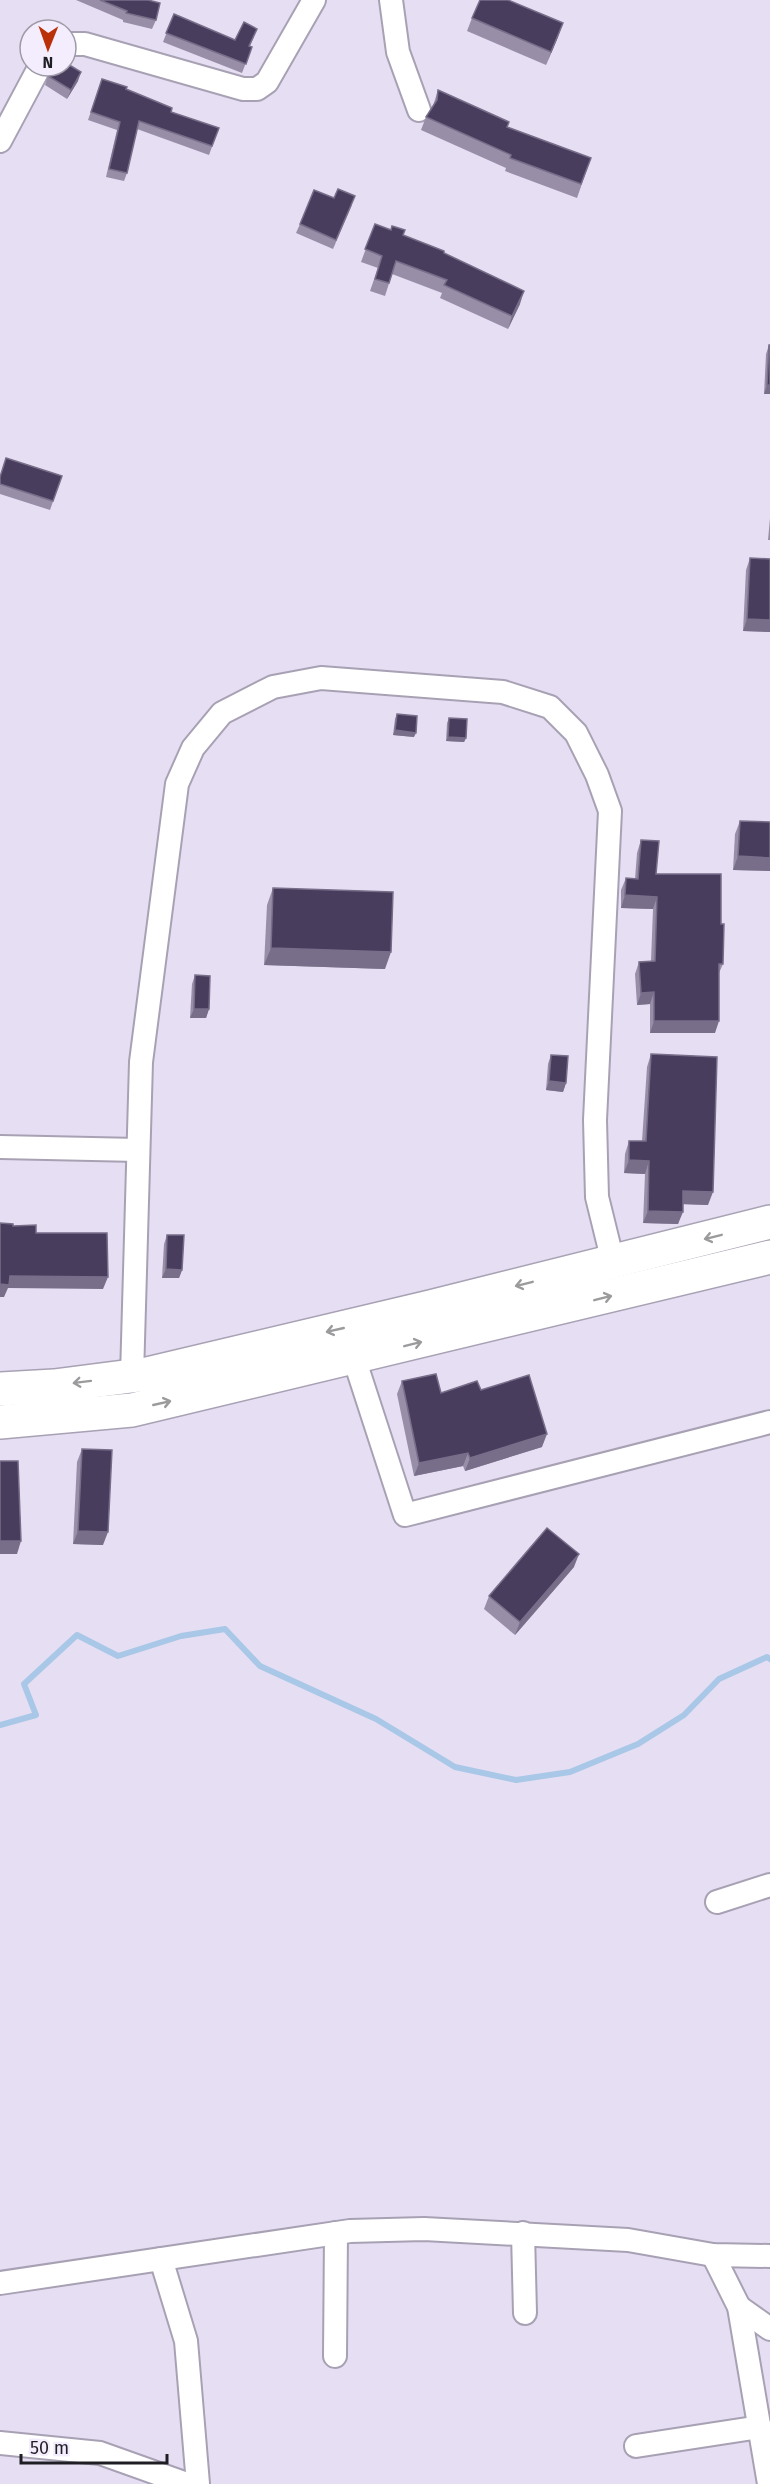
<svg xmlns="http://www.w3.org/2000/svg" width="770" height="2484" font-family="'Fira Sans',sans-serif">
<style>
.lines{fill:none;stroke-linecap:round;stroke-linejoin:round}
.stream{stroke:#a9c7e7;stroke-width:6}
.street-casing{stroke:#a8a1b4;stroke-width:26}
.secondary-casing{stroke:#a8a1b4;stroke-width:36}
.street{stroke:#fff;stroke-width:22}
.secondary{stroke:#fff;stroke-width:33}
.wall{fill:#988ea8}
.shaded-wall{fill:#786e8a}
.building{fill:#493d5d;stroke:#786e8a;stroke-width:1.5}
.oneway{stroke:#9b9a9d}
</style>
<rect width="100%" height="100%" fill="#e6dff3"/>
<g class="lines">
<path class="stream" d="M0 1725 36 1715 24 1684 77 1635 118 1656 181 1636 225 1629 260 1666 376 1719 455 1767 516 1780 570 1772 638 1744 684 1715 719 1679 767 1657 770 1659"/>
<g class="street-casing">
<g id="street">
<path d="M391 0 398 52 419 110"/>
<path d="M66 44H85L243 89H257L267 82 314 0"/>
<path d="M0 141 40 66"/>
<path d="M0 1147 138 1150"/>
<path d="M354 1358 405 1515 770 1422"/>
<path d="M132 1376 141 1062 177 784 193 748 222 713 273 687 321 678 503 692 550 707 576 733 597 775 610 811 595 1120 597 1197 613 1262"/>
<path d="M717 1902 770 1885"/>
<path d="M523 2233 525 2313"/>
<path d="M713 2255 739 2307 769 2484"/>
<path d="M161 2259 186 2341 198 2484"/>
<path d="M0 2283 350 2231 424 2229 628 2240 713 2255 770 2256"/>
<path d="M739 2307 770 2329"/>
<path d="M335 2356 336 2233"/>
<path d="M0 2443 100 2453 187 2484"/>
<path d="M636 2446 760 2427"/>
</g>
</g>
<g class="secondary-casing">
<g id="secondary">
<path d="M0 1389 54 1386 147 1374 430 1307 770 1222"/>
<path d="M0 1422 132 1410 770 1257"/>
</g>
</g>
<use href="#street" class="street"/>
<use href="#secondary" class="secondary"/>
</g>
<g class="wall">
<path d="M76 0H148L156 20 152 29 123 22V20Z"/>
<path d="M174 14 235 40 254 37 250 46 252 47 242 73 163 42Z"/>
<path d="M472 18 558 37 546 65 467 31Z"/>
<path d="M48 76 78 81 67 99 45 85Z"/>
<path d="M102 79 126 89 171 112 219 128 209 155 137 129 127 173 124 181 106 177 117 130 88 120Z"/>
<path d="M438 90 507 127 591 158 577 198 505 171 506 168 421 130 426 117 433 106Z"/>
<path d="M334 198 352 205 333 249 296 233 300 224Z"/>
<path d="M375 224 403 235 444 253 520 304 508 329 440 298 442 293 392 274 385 296 370 291 378 268 361 262Z"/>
<path d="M769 345H770V394H764L766 354Z"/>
<path d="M0 476H62L50 510 0 494Z"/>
<path d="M770 518V540H768Z"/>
<path d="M750 558 770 559V632L743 631 746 570Z"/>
<path d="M397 714 414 737 393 735 395 719Z"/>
<path d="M449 718 466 738 464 742 446 741 447 723Z"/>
<path d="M740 821 770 822V871L733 870 735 834Z"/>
<path d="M641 840 656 874 721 924 723 964 719 973 715 1033H650V1004L637 1005 635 974 639 962 651 961 653 909 621 908V890L626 878 635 879 637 853Z"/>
<path d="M273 888 385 969 264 965 267 905Z"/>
<path d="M195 975 209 1009 206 1018H190L192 984Z"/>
<path d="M651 1054 708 1205 683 1204 678 1224 643 1223 645 1174 624 1173 625 1154 629 1141H642L647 1067Z"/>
<path d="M551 1055 566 1083 563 1092 546 1090 548 1064Z"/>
<path d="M167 1235 182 1270 179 1278H162L164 1244Z"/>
<path d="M402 1381 441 1393 481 1390 542 1447 465 1471 463 1466 414 1476 397 1394Z"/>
<path d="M82 1449 103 1545 73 1544 77 1462Z"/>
<path d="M574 1567 515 1635 484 1609 489 1596Z"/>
</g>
<g class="shaded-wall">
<path d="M563 23 558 37 546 65 551 52Z"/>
<path d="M81 72 78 81 67 99 71 90Z"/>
<path d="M524 291 520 304 508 329 512 316Z"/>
<path d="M767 385H770V394H764Z"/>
<path d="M747 619 770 620V632L743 631Z"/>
<path d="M395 730 416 733 414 737 393 735Z"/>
<path d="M448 737 466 738 464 742 446 741Z"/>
<path d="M738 856 770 858V871L733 870Z"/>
<path d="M625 895 657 897 653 909 621 908Z"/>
<path d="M271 948 391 952 385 969 264 965Z"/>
<path d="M654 992 650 1004 637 1005 641 993Z"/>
<path d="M194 1009H209L206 1018H190Z"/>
<path d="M654 1021H719L715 1033H650Z"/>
<path d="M549 1081 566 1083 563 1092 546 1090Z"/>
<path d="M629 1160 649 1161 645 1174 624 1173Z"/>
<path d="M683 1191 713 1192 708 1205 679 1204Z"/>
<path d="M648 1211 683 1212 678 1224 643 1223Z"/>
<path d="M166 1269 182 1270 179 1278H162Z"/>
<path d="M10 1276 108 1277 103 1289 8 1288 4 1297H0V1284Z"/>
<path d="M547 1434 542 1447 465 1471 470 1458Z"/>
<path d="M468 1453 463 1466 414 1476 419 1463Z"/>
<path d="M78 1531 108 1532 103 1545 73 1544Z"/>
<path d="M0 1541H21L17 1554H0Z"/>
<path d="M579 1554 574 1567 515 1635 520 1622Z"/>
</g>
<g class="building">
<path d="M100 0H148L160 3 156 20 126 13 127 11Z"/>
<path d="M480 0H508L563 23 551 52 472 18Z"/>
<path d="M174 14 235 40 244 22 257 29 249 46 252 47 246 64 166 33Z"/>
<path d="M66 63 81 72 71 90 48 76 53 66H66Z"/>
<path d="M102 79 127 87 126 89 172 108 171 112 219 128 212 146 139 121 127 173 109 169 120 122 91 112Z"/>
<path d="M438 90 509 122 507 127 591 158 581 184 510 158 511 155 426 117 437 100Z"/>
<path d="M338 189 355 196 336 240 300 224 314 190 334 198Z"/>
<path d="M375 224 391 230 392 226 405 230 403 235 444 251V253L524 291 512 316 444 285 447 280 396 261 389 283 375 279 382 256 365 249Z"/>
<path d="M769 345H770V385H767Z"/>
<path d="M6 458 62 476 53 501 0 484V477Z"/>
<path d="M750 558 770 559V620L747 619Z"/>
<path d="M397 714 417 716 416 733 395 730Z"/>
<path d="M449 718 467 719 466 738 448 737Z"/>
<path d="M740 821 770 822V858L738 856Z"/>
<path d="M641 840 659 841 656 874H721V924H724L723 964H719V1021H654V992L641 993 639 962 655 961 657 897 625 895 626 878 638 879Z"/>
<path d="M273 888 393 892 391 952 271 948Z"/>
<path d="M195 975 210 976 209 1009H194Z"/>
<path d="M651 1054 717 1057 713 1192 683 1191V1212L648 1211 649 1161 629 1160V1141H646Z"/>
<path d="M551 1055 568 1056 566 1083 549 1081Z"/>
<path d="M0 1223 13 1224V1226L36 1225V1233H107L108 1277 10 1276 9 1285 0 1284Z"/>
<path d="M167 1235H184L182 1270 166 1269Z"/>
<path d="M436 1374 441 1393 477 1381 481 1390 529 1375 547 1434 470 1458 468 1453 419 1463 402 1381Z"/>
<path d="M82 1449 112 1450 108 1532 78 1531Z"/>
<path d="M0 1461H18L21 1541H0Z"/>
<path d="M547 1528 579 1554 520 1622 489 1596Z"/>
</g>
<defs><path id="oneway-shaft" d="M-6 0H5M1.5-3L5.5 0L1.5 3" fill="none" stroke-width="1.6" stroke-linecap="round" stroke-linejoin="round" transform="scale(1.5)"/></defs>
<g class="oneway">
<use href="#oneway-shaft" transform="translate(713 1237) rotate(166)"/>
<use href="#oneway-shaft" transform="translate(524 1284) rotate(166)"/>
<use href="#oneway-shaft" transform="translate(603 1298) rotate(-14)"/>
<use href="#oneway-shaft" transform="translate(335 1330) rotate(167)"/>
<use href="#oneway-shaft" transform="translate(413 1344) rotate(-14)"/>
<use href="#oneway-shaft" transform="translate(82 1382) rotate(173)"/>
<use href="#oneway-shaft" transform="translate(162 1403) rotate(-13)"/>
</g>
<g transform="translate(48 48) rotate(181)"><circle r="28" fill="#f3edfe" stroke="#9f9aa7" stroke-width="1.5"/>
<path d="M0-4.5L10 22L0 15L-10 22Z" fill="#ba3008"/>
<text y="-9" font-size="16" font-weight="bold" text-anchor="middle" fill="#201e25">N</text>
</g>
<path d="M21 2454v9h146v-9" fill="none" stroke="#201e25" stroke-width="3"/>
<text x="30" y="2454" font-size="18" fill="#201e25" stroke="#f3edfe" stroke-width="4.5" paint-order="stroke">50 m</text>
</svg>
